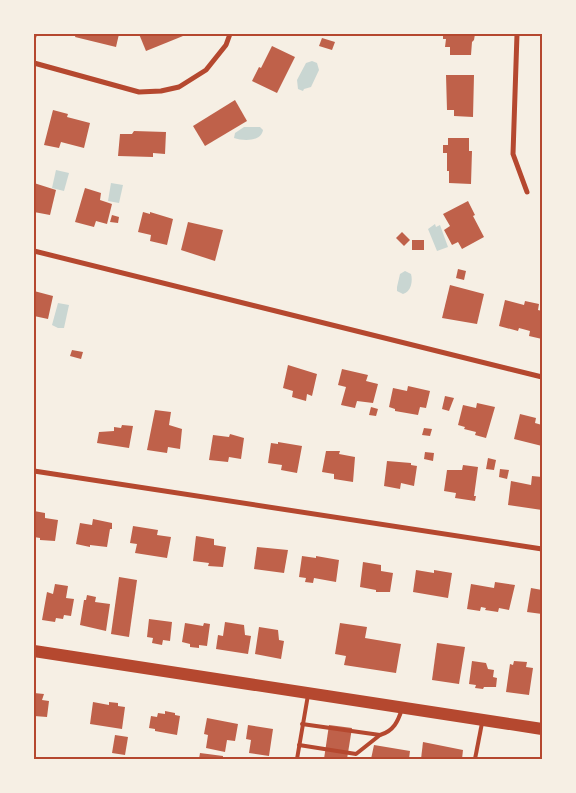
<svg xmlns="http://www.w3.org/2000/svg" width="576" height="793" font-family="'Public Sans',sans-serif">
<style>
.water{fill:#c9d6d2}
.building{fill:#bf614a}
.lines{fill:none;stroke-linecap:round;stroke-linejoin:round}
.service{stroke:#b5482f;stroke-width:4}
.minor{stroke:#b5482f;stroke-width:5}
.primary{stroke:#b5482f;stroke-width:12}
.neatline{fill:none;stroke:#b5482f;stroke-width:2}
</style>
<rect width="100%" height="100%" fill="#f6efe4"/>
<g class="water">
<path d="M312 61 317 63 319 70 311 87 304 89 303 91 298 89 297 80 306 63Z"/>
<path d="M244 127H260L263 130C261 142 243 141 234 138L235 133Z"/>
<path d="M56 170 69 173 64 191 52 188Z"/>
<path d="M111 183 123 185 119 203 108 201Z"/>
<path d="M435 224 436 227 440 225 448 247 437 251 428 229Z"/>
<path d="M405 271 411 274C413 281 411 292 403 294L397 291V287L400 274Z"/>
<path d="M58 303 69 305 64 328H58L52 325Z"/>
</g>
<g class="building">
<path d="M76 34H119L116 47 75 37Z"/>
<path d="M139 34H182L183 36 146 51Z"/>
<path d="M443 34H475L474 40 472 42 471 55H450V47H445L446 39H443Z"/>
<path d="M322 38 335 42 332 50 319 46Z"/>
<path d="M272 46 295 57 277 93 252 81 259 67 261 68Z"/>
<path d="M446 75H474L473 117 454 116V110H447Z"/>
<path d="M235 100 247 121 205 146 193 126Z"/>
<path d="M53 110 68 114 67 117 90 123 84 148 61 142 59 148 44 145Z"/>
<path d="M134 131 166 132 165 154 153 153V157L118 156 120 134H132Z"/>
<path d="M448 138H469V151H472L471 184 449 183V171H447V153H443V145H448Z"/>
<path d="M34 183 56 190 50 215 34 212Z"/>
<path d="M85 188 101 193 100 200 112 204 107 224 96 221 94 227 75 222Z"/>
<path d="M468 201 475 215 473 216 484 237 462 249 458 242 452 245 444 230 450 226 443 214Z"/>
<path d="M143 212 150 214V212L173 219 167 245 150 241 151 235 138 232Z"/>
<path d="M112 215 119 217 118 223 110 222Z"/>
<path d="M188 222 223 230 215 261 181 250Z"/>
<path d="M402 232 410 240 404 246 396 238Z"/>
<rect x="412" y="240" width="12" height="10"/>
<path d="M458 269 466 271 464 280 456 278Z"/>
<path d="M450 285 484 294 477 324 442 318Z"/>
<path d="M34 291 53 296 48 319 34 316Z"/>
<path d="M505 300 524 305 525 301 539 304 538 310 542 311V339L529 336 530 331 519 328 518 331 499 326Z"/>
<path d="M72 350 83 352 81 359 70 356Z"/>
<path d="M288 365 317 374 312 396 307 394 306 401 292 397 293 391 283 388Z"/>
<path d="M342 369 368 375 366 381 378 384 373 403 357 401 355 408 341 405 346 387 338 385Z"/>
<path d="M408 386 430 391 426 408 420 407 418 415 395 411V409L389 407 393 388 407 391Z"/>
<path d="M445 396 454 398 449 411 442 409Z"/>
<path d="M477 403 495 407 486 438 475 435 476 432 464 429 465 427 458 425 463 405 476 408Z"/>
<path d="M371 407 378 409 376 416 369 415Z"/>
<path d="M155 410 171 412 169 425 182 429 180 449 168 447 167 453 147 450Z"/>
<path d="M520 414 536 418 535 423 542 425V446L514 439Z"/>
<path d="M122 425 133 426 129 448 97 443 99 432 114 431V427L121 428Z"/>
<path d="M424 428 432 429 430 436 422 435Z"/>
<path d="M230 434 244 438 241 459 229 457 228 462 209 460 213 435 229 437Z"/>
<path d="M278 442 302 446 297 473 281 470 282 465 268 463 271 443 278 444Z"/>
<path d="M326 451H340L339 454 355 457 353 482 334 479V474L322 472Z"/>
<path d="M425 452 434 453 433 461 424 459Z"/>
<path d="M488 458 496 460 494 470 486 469Z"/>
<path d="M387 461 411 463V465L417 466 414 486 401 483 400 489 384 486Z"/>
<path d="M463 465 478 467 474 496H476L475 501 455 498 456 493 444 491 447 470H462Z"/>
<path d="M500 469 509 470 507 479 499 477Z"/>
<path d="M532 476 542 477V510L508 505 511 481 531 485Z"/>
<path d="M34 511 45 513V518L58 520 55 541 40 540V538L34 537Z"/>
<path d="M93 519 112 523V529H110L107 547 90 545V547L76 544 80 523 92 525Z"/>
<path d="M133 526 158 530 157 535 171 537 167 558 135 553 137 544 130 543Z"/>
<path d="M196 536 214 539V545L226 547 223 567 208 566 209 563 193 561Z"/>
<path d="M257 547 288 550 284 573 254 569Z"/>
<path d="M302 556 316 558V556L339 560 336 582 314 578 313 583 305 582 306 578 299 577Z"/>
<path d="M363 562 381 565V571L393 573 390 592H376V590L360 587Z"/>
<path d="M416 570 434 573V570L452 573 448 598 413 592Z"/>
<path d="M119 577 137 580 129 637 111 634Z"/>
<path d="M495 582 515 585 509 610 499 608 498 612 485 610 486 608 481 607 480 611 467 609 471 584 494 588Z"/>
<path d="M55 584 68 586 66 598 74 599 71 616 64 615 63 619 56 618 55 622 42 620 47 592 53 594Z"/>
<path d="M531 588 542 590V614L527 612Z"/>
<path d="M87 595 96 597 95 602 110 604 106 631 80 625 84 600H86Z"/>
<path d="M149 619 172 622 170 641 163 640 162 645 152 643 153 638 147 637Z"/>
<path d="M225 622 244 625 245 635 251 636 248 654 216 649 218 635 223 636Z"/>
<path d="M185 623 203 626 204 623 210 624 207 646 199 645V648L190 647V644L182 642Z"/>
<path d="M340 623 367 627 365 638 401 644 396 673 344 665 346 656 335 654Z"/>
<path d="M259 627 278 630 279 640 284 641 281 659 255 654Z"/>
<path d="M437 643 465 647 459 684 432 680Z"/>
<path d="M472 661 486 663 488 669 494 670 493 677 497 678 496 687H484L483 689 475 688 476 685 469 684Z"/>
<path d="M514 661 527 662 526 667 533 668 529 695 506 692 510 664 513 665Z"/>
<path d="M34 693 44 694 42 700 49 701 47 717 34 716Z"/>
<path d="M93 702 109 705V702L118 703V706L125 707 122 729 90 724Z"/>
<path d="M165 711 175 713V715L180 716 177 735 155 731V729L149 728 151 716 157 717 158 713 165 714Z"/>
<path d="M207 718 238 724 235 741 227 740 225 752 206 748 208 735 204 734Z"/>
<path d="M248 725 273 729 269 756 249 753 251 740 246 739Z"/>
<path d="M329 725 352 728 347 759H324Z"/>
<path d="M115 735 128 737 125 755 112 753Z"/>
<path d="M423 742 463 750 462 759H421Z"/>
<path d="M374 745 410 751 409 759H371Z"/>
<path d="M200 753 223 756V759H199Z"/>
</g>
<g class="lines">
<g class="service">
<path d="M302 724 380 735C394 731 398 721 402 709"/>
<path d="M299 745 356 754 380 735"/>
<path d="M297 759 308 695"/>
<path d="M475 759 482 723"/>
</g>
<g class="minor">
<path d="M517 34 513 154 527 192"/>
<path d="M34 36V34"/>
<path d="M34 63 139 92 161 91 179 87 206 70 226 45 230 34"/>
<path d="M34 251 542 377"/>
<path d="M34 471 542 549"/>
</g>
<path class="primary" d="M34 651 542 729"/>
</g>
<rect width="576" height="793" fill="none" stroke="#f6efe4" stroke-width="70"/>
<rect x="35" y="35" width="506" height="723" class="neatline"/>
</svg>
